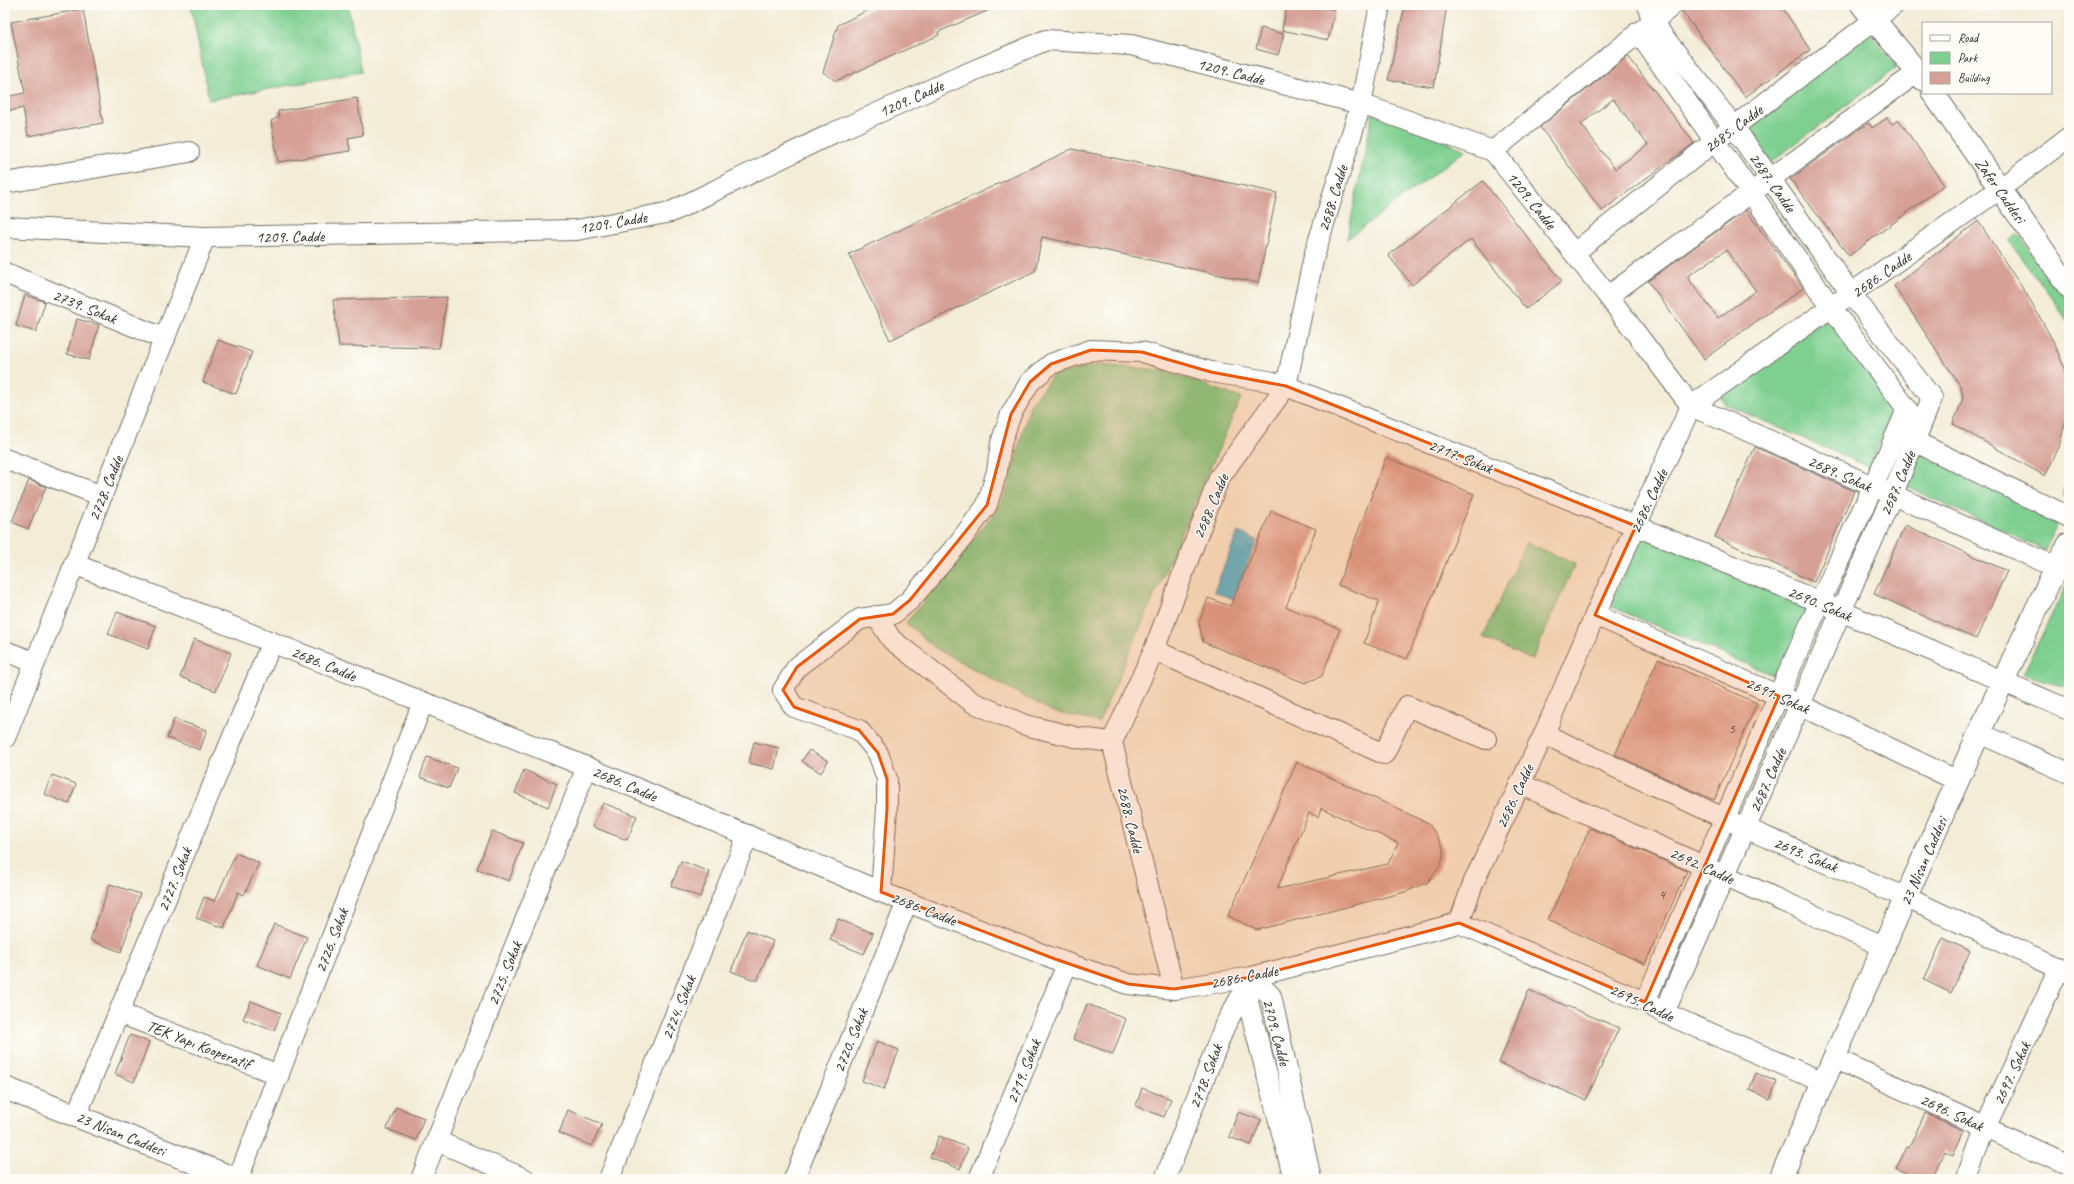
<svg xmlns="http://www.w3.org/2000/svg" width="2074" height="1184" font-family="Caveat,sans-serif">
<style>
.green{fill:#7ecf90;stroke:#547d5e}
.water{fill:#55b7d4;stroke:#407180}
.building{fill:#d6a096;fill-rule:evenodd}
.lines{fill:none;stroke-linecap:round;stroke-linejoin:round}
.minor-casing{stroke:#716f67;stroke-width:22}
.secondary-casing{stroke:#716f67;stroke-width:24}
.minor{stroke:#fff;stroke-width:20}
.secondary{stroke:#fff;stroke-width:22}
.marked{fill:#e8590c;fill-opacity:0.2;stroke:#e8590c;stroke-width:3;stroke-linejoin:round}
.labels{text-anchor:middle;stroke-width:3;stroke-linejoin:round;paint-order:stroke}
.number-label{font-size:14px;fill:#564846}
.street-label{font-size:16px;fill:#2b2b2b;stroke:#fdfcf7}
</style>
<rect width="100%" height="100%" fill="#fdfcf7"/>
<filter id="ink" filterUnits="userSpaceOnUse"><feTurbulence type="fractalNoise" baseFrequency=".025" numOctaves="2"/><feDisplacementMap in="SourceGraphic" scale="8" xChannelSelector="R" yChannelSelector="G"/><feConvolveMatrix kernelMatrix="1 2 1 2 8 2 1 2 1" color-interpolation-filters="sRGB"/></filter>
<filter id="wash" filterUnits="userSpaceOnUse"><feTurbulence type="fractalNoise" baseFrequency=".012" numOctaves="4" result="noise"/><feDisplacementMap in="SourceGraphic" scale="16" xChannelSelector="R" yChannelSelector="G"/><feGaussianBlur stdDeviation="0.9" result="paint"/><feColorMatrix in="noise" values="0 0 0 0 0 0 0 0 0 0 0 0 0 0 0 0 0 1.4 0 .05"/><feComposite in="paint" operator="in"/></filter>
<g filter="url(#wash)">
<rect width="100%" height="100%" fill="#f3ecd7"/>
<g class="green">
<path d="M191 5H348L361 72 209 100Z"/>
<path d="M1868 31 1897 67 1770 163 1742 127Z"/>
<path d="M1373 112 1466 150 1347 239Z"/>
<path d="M2017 233 2069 302V325L2058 306 2009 241Z"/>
<path d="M1830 315 1897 402 1869 467 1725 404 1721 397Z"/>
<path d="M1099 365 1164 370 1241 398 1099 722 1053 712 935 648 906 623 995 512 1008 487 1030 405 1053 375Z"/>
<path d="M1920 454 2059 519 2046 551 1902 484Z"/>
<path d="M2069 474V498L2063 496Z"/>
<path d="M1643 533 1812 607 1782 679 1610 606Z"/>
<path d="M1526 542 1575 564 1532 660 1483 638Z"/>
<path d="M2069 579V688L2023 674Z"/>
</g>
<path class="water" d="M1238 532 1257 540 1233 599 1214 591Z"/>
<g id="blocks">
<g class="building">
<path d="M879 5H1001L938 32 939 35 836 81 823 72 838 25Z"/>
<path d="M1287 5H1314L1335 10 1328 40 1282 30Z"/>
<path d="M1405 5H1447L1434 87 1388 80Z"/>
<path d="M1684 5H1769L1784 10 1810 50 1745 97 1682 11Z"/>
<path d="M83 9 103 123 28 136 23 108 5 112V97L25 93 11 22Z"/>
<path d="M1261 28 1284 34 1278 55 1256 49Z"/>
<path d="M1628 56 1694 143 1602 211 1540 127ZM1613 99 1648 145 1615 169 1581 124Z"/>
<path d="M357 98 363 135 348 138 350 151 278 162 271 121 279 117 278 111Z"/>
<path d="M1887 118 1892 124 1899 120 1944 185 1849 256 1790 179 1861 128 1869 123 1872 128Z"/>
<path d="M1072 149 1277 193 1258 283 1042 237 1035 271 890 340 849 254Z"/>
<path d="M1483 181 1562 281 1526 309 1471 239 1412 285 1388 255Z"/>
<path d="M1746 210 1803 288 1704 359 1648 281ZM1726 250 1756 291 1718 318 1687 277Z"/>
<path d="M1978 221 2029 298 2053 341 2064 367 2068 392 2066 419 2059 447 2045 476 1953 424 1963 398 1961 387 1894 286Z"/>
<path d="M25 295 45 302 36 332 16 326Z"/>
<path d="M447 297 439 348 339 346 333 300Z"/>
<path d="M77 319 99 325 89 360 67 354Z"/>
<path d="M218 340 252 352 236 394 203 382Z"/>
<path d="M1755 447 1854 491 1814 582 1715 537Z"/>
<path d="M1386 457 1474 494 1407 659 1364 643 1379 601 1338 585Z"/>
<path d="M29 480 46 487 28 529 12 522Z"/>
<path d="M1271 511 1316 529 1286 607 1340 629 1322 676 1305 683 1203 642 1199 623 1208 598 1230 606Z"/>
<path d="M1905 525 2007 571 1976 639 1874 594Z"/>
<path d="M117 612 156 626 148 649 108 634Z"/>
<path d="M194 639 231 653 216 691 180 677Z"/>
<path d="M1658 659 1757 703 1714 800 1615 755Z"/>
<path d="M174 719 207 730 200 750 167 738Z"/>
<path d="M754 742 779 748 774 769 749 763Z"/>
<path d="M809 750 828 761 821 773 802 761Z"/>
<path d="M427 757 457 768 449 788 420 777Z"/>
<path d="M1297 762 1428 823 1436 834 1443 848V857L1440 866 1427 883 1405 892 1257 930 1228 916ZM1321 808 1398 843 1388 864 1277 889 1309 813 1318 817Z"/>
<path d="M524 770 557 784 548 807 515 793Z"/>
<path d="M52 775 76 784 69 804 44 794Z"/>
<path d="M603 803 637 816 627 840 593 827Z"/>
<path d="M1590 828 1687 871 1645 964 1548 920Z"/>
<path d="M492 831 523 843 509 881 477 869Z"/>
<path d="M236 853 259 863 244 895 238 892 224 928 196 918 204 897 215 901Z"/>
<path d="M681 861 710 872 700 897 671 886Z"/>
<path d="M110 884 140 894 121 952 90 940Z"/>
<path d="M838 919 873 933 864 954 830 940Z"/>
<path d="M274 924 307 937 290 979 257 965Z"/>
<path d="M747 930 773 941 757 981 731 971Z"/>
<path d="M1943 938 1970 951 1951 993 1924 980Z"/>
<path d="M1529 990 1619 1028 1586 1100 1499 1063Z"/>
<path d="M251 1001 281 1013 274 1031 243 1019Z"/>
<path d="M1087 1004 1126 1019 1113 1054 1073 1039Z"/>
<path d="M130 1035 149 1042 134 1082 115 1074Z"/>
<path d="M877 1041 899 1050 884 1089 862 1081Z"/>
<path d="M1756 1073 1777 1082 1770 1099 1749 1090Z"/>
<path d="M1142 1088 1171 1099 1164 1117 1136 1106Z"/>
<path d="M396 1107 424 1118 416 1140 387 1129Z"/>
<path d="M568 1110 602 1124 592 1146 559 1133Z"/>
<path d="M1238 1112 1261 1120 1251 1145 1229 1137Z"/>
<path d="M1925 1113 1964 1131 1953 1155 1945 1151 1932 1179H1918L1896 1169 1907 1147 1909 1148Z"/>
<path d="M939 1136 968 1148 960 1169 930 1157Z"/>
</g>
</g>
</g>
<g filter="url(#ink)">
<use href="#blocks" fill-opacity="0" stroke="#716f67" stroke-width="1"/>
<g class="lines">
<g class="minor-casing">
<g id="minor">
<path d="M1648 5 1652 22 1734 127 1852 295 1932 398 1892 496 1664 1013"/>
<path d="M1638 32 1831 307 1907 409C1880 474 1849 538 1820 602 1760 735 1703 869 1645 1002"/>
<path d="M1493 151 1673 5"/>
<path d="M5 183 189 152"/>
<path d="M5 227 205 237 577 230 671 212 833 133 954 79 1046 40 1131 45 1361 104 1493 151 1608 296 1691 406 2056 567"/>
<path d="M1574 253 1715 141 1894 5"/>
<path d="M5 273 165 339"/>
<path d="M1608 296 1918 72"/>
<path d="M1914 441 2069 517"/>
<path d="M5 459 102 496"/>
<path d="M74 564 572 761 881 892 1055 959 1128 984 1174 989 1252 977 1459 923 1474 881 1544 734 1595 615 1691 406 2001 188 2069 137"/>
<path d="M1595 615 1800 705 1958 781"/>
<path d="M876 616 892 640 972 702 1025 725 1079 738 1112 742"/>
<path d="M1154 650 1384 754 1407 706 1486 739"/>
<path d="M5 651 34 662"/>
<path d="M1979 733 2069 773"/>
<path d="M1544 734 1745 828 1907 898 2069 973"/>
<path d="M5 738 205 237"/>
<path d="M1520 784 1885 947"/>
<path d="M881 892 887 809V779L878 753 859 730 794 707 783 690 797 667 860 619 893 614 910 600 957 545 987 505 997 471 1001 443 1011 414 1030 382 1051 364 1091 350 1142 352 1211 372 1268 381 1286 386 1636 526 1820 602 2069 710"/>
<path d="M1459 923 1645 1002 1664 1013 1823 1082"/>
<path d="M1252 977 1271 996 1311 1179"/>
<path d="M1251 983 1248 1002 1294 1179"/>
<path d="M1174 989 1112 742 1154 650 1219 478 1286 386 1314 256 1361 104 1380 5"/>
<path d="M119 1013 279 1075"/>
<path d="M1834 1058 2069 1166"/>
<path d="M76 1116 272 642"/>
<path d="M437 1141 525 1179"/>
<path d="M238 1179 423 702"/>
<path d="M421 1179 587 767"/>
<path d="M609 1179 748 835"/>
<path d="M794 1179 907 902"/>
<path d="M979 1179 1067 964"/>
<path d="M1165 1179 1225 1025 1252 977"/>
<path d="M1966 1179 1985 1128 2059 969"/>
</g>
</g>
<g class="secondary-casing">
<g id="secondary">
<path d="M1862 5 1923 79"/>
<path d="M1933 93 2069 287"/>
<path d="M5 1088 236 1179"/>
<path d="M1780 1179 1979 733 2056 567 2069 544"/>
</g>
</g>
<use href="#minor" class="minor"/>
<use href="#secondary" class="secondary"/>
</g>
</g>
<path class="marked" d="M1091 350 1142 352 1211 372 1286 386 1636 526 1595 615 1779 696 1645 1002 1459 923 1252 977 1174 989 1128 984 1055 959 881 892 887 809V779L878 753 859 730 794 707 783 690 797 667 860 619 893 614 910 600 987 505 1011 414 1030 382 1051 364Z"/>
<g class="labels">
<g class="number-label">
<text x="1732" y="733">5</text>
<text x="1662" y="899">4</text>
</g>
<g class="street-label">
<text transform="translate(1231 71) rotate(14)" y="6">1209. Cadde</text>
<text transform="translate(911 98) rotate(-24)" y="6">1209. Cadde</text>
<text transform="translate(1733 128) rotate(-37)" y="6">2685. Cadde</text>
<text transform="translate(1773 182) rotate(55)" y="6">2687. Cadde</text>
<text transform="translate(2001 190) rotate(55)" y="6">Zafer Caddesi</text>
<text transform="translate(1332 198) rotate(-73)" y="6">2688. Cadde</text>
<text transform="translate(1532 200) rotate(51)" y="6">1209. Cadde</text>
<text transform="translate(613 222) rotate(-10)" y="6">1209. Cadde</text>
<text transform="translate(290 236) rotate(-1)" y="6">1209. Cadde</text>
<text transform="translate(1881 274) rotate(-35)" y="6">2686. Cadde</text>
<text transform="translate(85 306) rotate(22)" y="6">2739. Sokak</text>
<text transform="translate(1461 456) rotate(22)" y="6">2717. Sokak</text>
<text transform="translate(1840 473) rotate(24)" y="6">2689. Sokak</text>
<text transform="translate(1897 483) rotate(-67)" y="6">2687. Cadde</text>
<text transform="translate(105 488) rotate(-68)" y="6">2728. Cadde</text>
<text transform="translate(1648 501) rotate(-65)" y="6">2686. Cadde</text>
<text transform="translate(1210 506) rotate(-67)" y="6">2688. Cadde</text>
<text transform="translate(1820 603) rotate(23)" y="6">2690. Sokak</text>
<text transform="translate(324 663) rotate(22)" y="6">2686. Cadde</text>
<text transform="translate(1778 695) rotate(24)" y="6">2691. Sokak</text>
<text transform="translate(1767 780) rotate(-66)" y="6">2687. Cadde</text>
<text transform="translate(625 783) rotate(23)" y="6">2686. Cadde</text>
<text transform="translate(1514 796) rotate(-65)" y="6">2686. Cadde</text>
<text transform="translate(1131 819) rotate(76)" y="6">2688. Cadde</text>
<text transform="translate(1806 854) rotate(23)" y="6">2693. Sokak</text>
<text transform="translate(1923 861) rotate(-66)" y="6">23 Nisan Caddesi</text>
<text transform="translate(1702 865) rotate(24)" y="6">2692. Cadde</text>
<text transform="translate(174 879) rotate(-68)" y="6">2727. Sokak</text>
<text transform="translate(924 908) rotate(21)" y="6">2686. Cadde</text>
<text transform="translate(331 940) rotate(-69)" y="6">2726. Sokak</text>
<text transform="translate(504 973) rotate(-68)" y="6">2725. Sokak</text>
<text transform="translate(1244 976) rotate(-11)" y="6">2686. Cadde</text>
<text transform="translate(1642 1002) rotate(25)" y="6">2695. Cadde</text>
<text transform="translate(678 1007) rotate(-68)" y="6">2724. Sokak</text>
<text transform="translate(1277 1032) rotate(75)" y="6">2709. Cadde</text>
<text transform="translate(850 1040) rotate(-68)" y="6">2720. Sokak</text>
<text transform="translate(199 1044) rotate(21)" y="6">TEK Yapı Kooperatif</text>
<text transform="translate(1023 1071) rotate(-68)" y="6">2719. Sokak</text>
<text transform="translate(2011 1073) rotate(-65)" y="6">2697. Sokak</text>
<text transform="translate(1205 1076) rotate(-69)" y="6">2718. Sokak</text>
<text transform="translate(1952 1112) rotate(25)" y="6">2696. Sokak</text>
<text transform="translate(121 1133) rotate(22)" y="6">23 Nisan Caddesi</text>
</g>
</g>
<rect width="2074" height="1184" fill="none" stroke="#fdfcf7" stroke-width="20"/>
<rect x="1922" y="22" width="130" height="72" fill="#fdfcf7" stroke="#a9a8a5"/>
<rect x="1930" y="35" width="20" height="6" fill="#ffffff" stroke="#a9a8a5"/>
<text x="1958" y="42" font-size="12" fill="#2b2b2b">Road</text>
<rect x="1930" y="52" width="20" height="12" fill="#7ecf90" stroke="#a9a8a5"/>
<text x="1958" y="62" font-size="12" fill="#2b2b2b">Park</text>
<rect x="1930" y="72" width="20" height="12" fill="#d6a096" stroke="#a9a8a5"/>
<text x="1958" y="82" font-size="12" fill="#2b2b2b">Building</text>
</svg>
